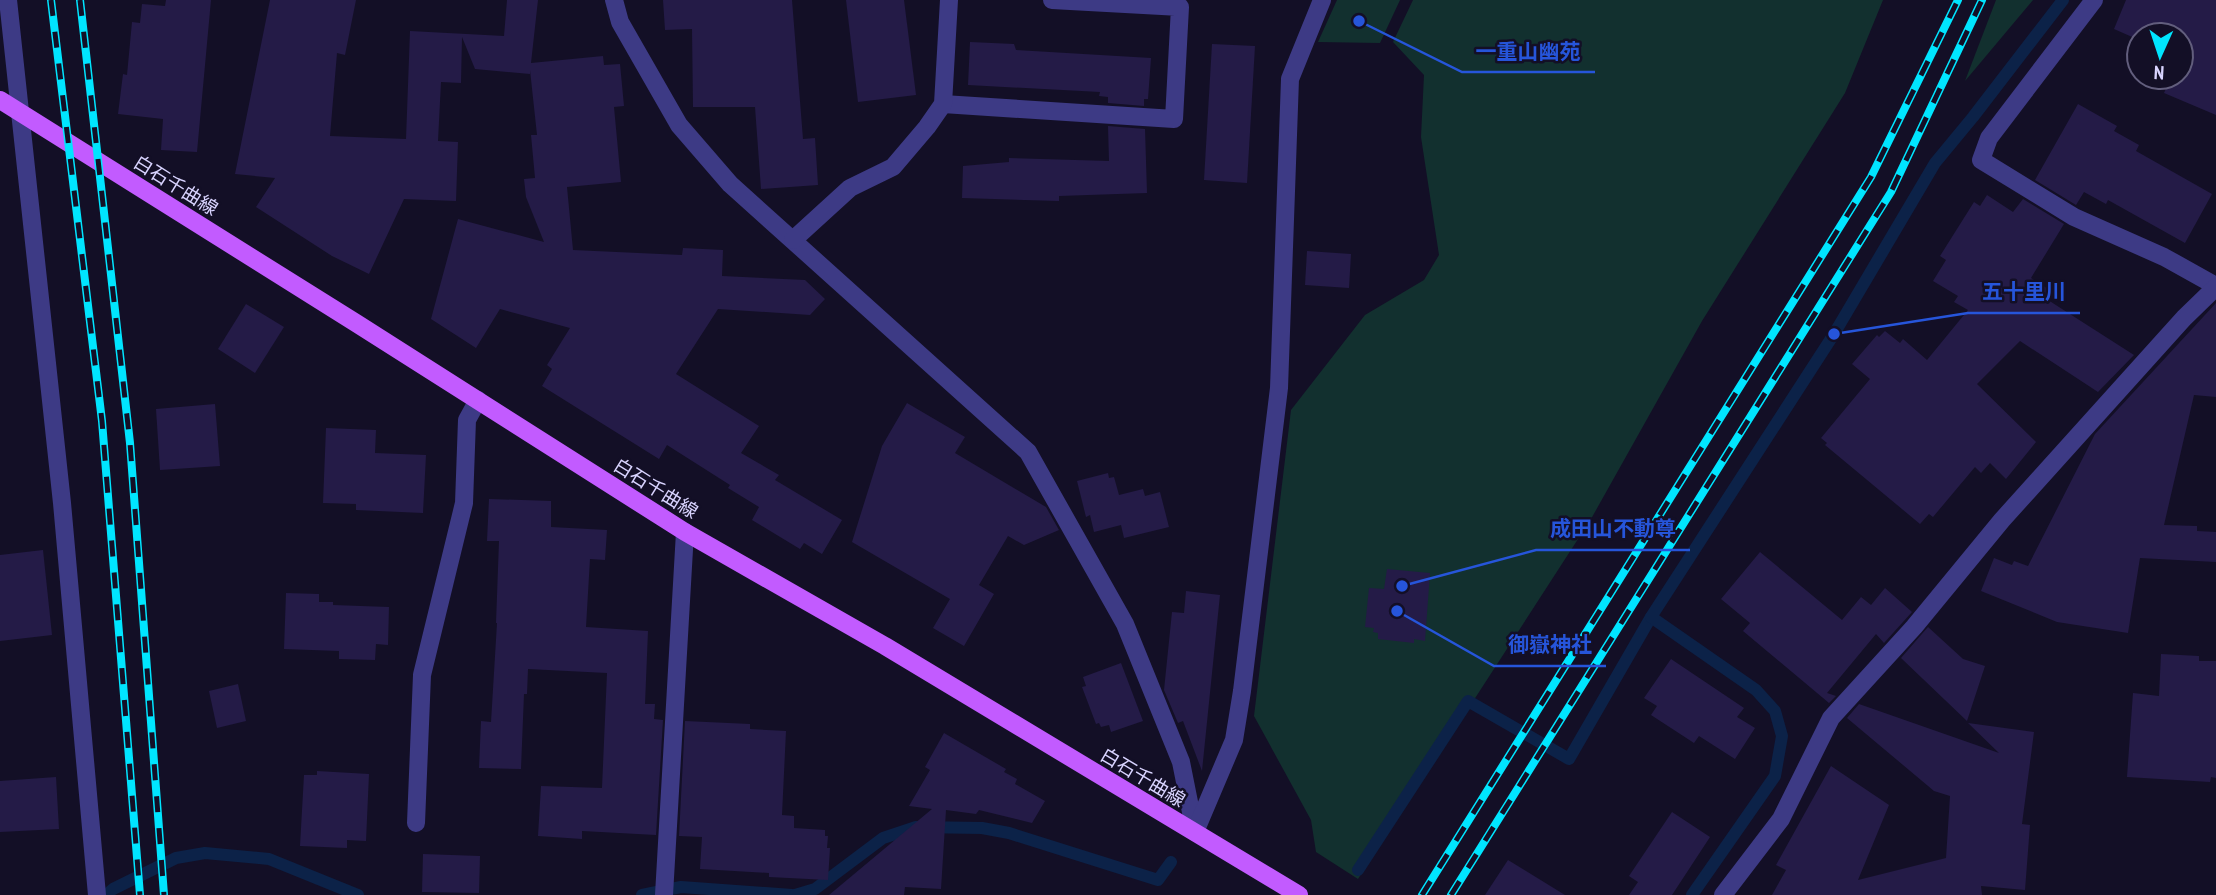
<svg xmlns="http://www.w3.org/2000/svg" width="2216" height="895" font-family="'PT Sans Narrow','Noto Sans JP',sans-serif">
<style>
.green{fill:#12302f}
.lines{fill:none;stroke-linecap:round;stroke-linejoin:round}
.stream{stroke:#0c2248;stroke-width:12}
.building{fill:#241b47}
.minor{stroke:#3d3a85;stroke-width:18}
.major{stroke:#c25bff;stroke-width:18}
.rail-casing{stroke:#00e5ff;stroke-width:8}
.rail{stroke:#130f26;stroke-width:5;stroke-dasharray:16;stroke-linecap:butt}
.labels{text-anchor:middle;stroke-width:5;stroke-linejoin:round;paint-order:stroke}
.street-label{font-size:19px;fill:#d9d4ff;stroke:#130f26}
.leader{fill:none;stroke:#2655da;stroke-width:2.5}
.callout-dot{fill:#2655da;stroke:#130f26;stroke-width:2.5}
.callout-label{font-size:21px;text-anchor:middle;font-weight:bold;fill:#2655da;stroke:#130f26;stroke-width:5;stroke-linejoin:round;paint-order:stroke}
</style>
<rect width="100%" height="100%" fill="#130f26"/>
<g class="green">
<path d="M1337 0H1400L1380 43 1318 42Z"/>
<path d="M1413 0H1883L1845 93 1702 321 1591 519 1358 879 1316 852 1311 820 1254 716 1291 410 1365 315 1424 280 1439 255 1421 137 1424 75 1393 42Z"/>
<path d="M1996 0H2033L1965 81Z"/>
</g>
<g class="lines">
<g class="stream">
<path d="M1358 870 1468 701 1569 759 1651 617"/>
<path d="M106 895 113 889 176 858 205 853 269 859 358 895"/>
<path d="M642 895 681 887 792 895"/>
<path d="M795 895 815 889 883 838 916 827 982 828 1009 833 1158 880 1171 862"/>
<path d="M1692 895 1775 776 1782 736 1775 711 1756 690 1651 617 1834 334 1935 163 1973 117 2063 0"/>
</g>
</g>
<g class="building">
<path d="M166 0H211L197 152 161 150 163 119 118 114 123 74 127 75 132 22 140 23 142 4 165 6Z"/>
<path d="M270 0H356L345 55 337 53 330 136 406 139 410 31 504 36 507 0H538L531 63 603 56 604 65 620 64 624 106 614 107 621 182 567 187 573 250 682 255 683 248 723 250 722 276 805 280 825 299 810 315 718 309 676 374 759 426 741 453 779 475 775 480 842 520 822 554 804 543 800 549 752 520 759 507 728 488 730 485 667 445 659 459 542 386 552 369 547 365 570 328 500 309 476 348 431 319 458 219 544 242 526 197 524 179 535 178 531 135H537L530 70V74L475 69 462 37 461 83 441 82 438 141 458 142 456 201 404 199 369 274 332 256 256 207 275 178 235 174Z"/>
<path d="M663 0H792L803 139 815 138 818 185 761 189 755 107H693L692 29 665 30Z"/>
<path d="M846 0H904L916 95 858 102Z"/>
<path d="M2126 0H2216V115L2164 93 2171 77H2181V35H2139V40L2114 29Z"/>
<path d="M970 42 1014 44 1016 50 1151 58 1148 99H1144V106L1108 103V97L1099 96 1100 92 968 85Z"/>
<path d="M1212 44 1255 46 1247 183 1204 180Z"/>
<path d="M2078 104 2117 126 2114 131 2139 145 2136 151 2212 194 2185 243 2108 200 2106 204 2084 192 2076 205 2035 180Z"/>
<path d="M1108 126 1145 129 1147 193 1059 196V201L962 198 963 166 1009 162V158L1109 161Z"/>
<path d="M1987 195 2013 212 2023 199 2064 224 2031 278 2053 292 2048 300 2134 355 2098 392 2020 341 1977 384 2036 442 2006 479 1990 463 1981 473 1975 467 1933 517 1929 514 1920 524 1825 445 1827 443 1821 438 1870 379 1852 364 1877 335 1879 337 1885 331 1900 343 1903 339 1927 360 1968 310 1954 302 1958 296 1933 281 1946 260 1940 256 1974 202 1980 206Z"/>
<path d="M1307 251 1351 254 1349 288 1305 285Z"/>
<path d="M2216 303V397L2194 395 2164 525 2197 526V531L2216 532V562L2140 558 2128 633 2057 622 1981 591 1994 558 2012 565 2014 561 2028 566 2095 434Z"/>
<path d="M246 304 284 327 255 373 218 349Z"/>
<path d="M907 403 965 437 955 453 1046 507 1059 530 1024 545 1008 536 979 585 994 594 964 646 933 628 950 599 852 542 882 446Z"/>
<path d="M215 404 220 466 160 470 156 409Z"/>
<path d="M326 428 376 430 375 453 426 455 423 513 356 510V504L323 503Z"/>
<path d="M1108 473 1109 478 1114 477 1119 495 1143 489 1145 496 1160 492 1169 527 1124 538 1121 525 1094 532 1090 515 1086 517 1077 481Z"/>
<path d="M489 499 551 501V527L607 530 605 560 590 559 586 627 648 631 645 704H655L654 719 663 720 656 835 582 831V839L538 836 541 786 602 788 607 673 528 669 527 694H524L521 769 479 768 481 721 491 722 497 623H496L499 541H487Z"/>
<path d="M43 550 52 635 0 641V555Z"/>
<path d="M1760 552 1842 620 1861 597 1871 605 1885 588 1912 612 1884 643 1876 634 1827 693 1836 696 1829 703 1743 631 1750 623 1721 599Z"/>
<path d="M1387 569 1430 573 1425 641 1414 639V643L1378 639V633L1373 632 1374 628 1365 627 1369 588 1384 589Z"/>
<path d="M1186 591 1220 595 1202 771 1183 721 1178 723 1164 690 1172 612 1184 613Z"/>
<path d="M286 593 319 594V602H333V605L389 607 388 645 376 644 375 660 339 659V651L284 649Z"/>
<path d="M1928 627 1963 659 1985 666 1967 721 1901 658Z"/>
<path d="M2161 654 2199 656V661H2216V778L2211 777 2210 782 2127 777 2133 693 2159 696Z"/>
<path d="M1671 659 1744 708 1737 717 1755 728 1735 759 1699 736 1694 743 1651 715 1657 706 1644 698Z"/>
<path d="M1121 663 1143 721 1111 732 1109 725 1101 727 1099 723 1096 724 1082 687 1086 686 1083 677Z"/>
<path d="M238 684 246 721 217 728 209 691Z"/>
<path d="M1859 704 1999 753 1968 723 2034 732 2022 824 2030 825 2025 890 1981 886 1982 895H1772L1786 870 1776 865 1831 766 1889 805 1858 880 1946 858 1950 796 1934 791 1847 718Z"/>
<path d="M685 721 750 724V729L786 731 782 815 794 816V828L825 830V836H828L827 848H830L828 880 769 877V873L700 869 702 837 679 836Z"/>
<path d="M944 733 1006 769 1004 772 1017 779 1015 784 1045 801 1032 823 979 810 976 814 946 810 941 889 905 887 904 895H829L932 809 909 806 930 770 925 767Z"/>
<path d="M317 771 369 774 366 841 347 840V848L300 846 304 775H317Z"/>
<path d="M56 777 59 829 0 832V781Z"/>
<path d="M1672 812 1710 837 1672 895H1629L1638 882 1629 876Z"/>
<path d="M423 854 480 856 479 893 422 892Z"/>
<path d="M1508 860 1565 895H1485Z"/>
</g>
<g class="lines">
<g class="minor">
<path d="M8 0 62 503 97 895"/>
<path d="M614 0 620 22 679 125 730 184 1028 452 1125 624 1181 762 1195 832"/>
<path d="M2094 0 1989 138 1981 160 2074 217 2164 257 2216 286"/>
<path d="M943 104 1174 119 1180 7 1052 0"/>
<path d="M793 240 850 188 893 167 927 127 943 104 949 0"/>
<path d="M416 823 422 675 464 503 467 420 478 400"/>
<path d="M1195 832 1234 740 1242 691 1279 388 1290 79 1322 0"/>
<path d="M664 895 685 532"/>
<path d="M1723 895 1781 819 1831 718 1914 627 2002 520 2184 318 2216 287"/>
</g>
<path class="major" d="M0 100 356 323 685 532 885 646 1299 895"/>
<g class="rail-casing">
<g id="rail">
<path d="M51 0 102 421 140 895"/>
<path d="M80 0 130 443 164 895"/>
<path d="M1422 895 1871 177 1958 0"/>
<path d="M1451 895 1891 192 1982 0"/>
</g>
</g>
<use href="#rail" class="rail"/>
</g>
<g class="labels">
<g class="street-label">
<text transform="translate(176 185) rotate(32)" y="7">白石千曲線</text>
<text transform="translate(656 488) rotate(32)" y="7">白石千曲線</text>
<text transform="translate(1143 777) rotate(31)" y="7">白石千曲線</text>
</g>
</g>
<path class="leader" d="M1359 21L1462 72H1595M1834 334L1968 313H2080M1402 586L1536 550H1690M1397 611L1494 666H1606"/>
<g class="callout-dot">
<circle cx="1359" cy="21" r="7"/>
<circle cx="1834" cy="334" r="7"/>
<circle cx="1402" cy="586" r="7"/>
<circle cx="1397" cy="611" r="7"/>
</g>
<g class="callout-label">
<text x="1528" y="59">一重山幽苑</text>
<text x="2024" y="299">五十里川</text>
<text x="1613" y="536">成田山不動尊</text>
<text x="1550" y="652">御嶽神社</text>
</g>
<g transform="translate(2160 56) rotate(183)"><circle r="33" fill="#130f26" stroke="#625e7d" stroke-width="2"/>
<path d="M0-5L12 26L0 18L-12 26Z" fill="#00e5ff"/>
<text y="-10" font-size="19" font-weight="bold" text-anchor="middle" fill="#d9d4ff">N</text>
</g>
</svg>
